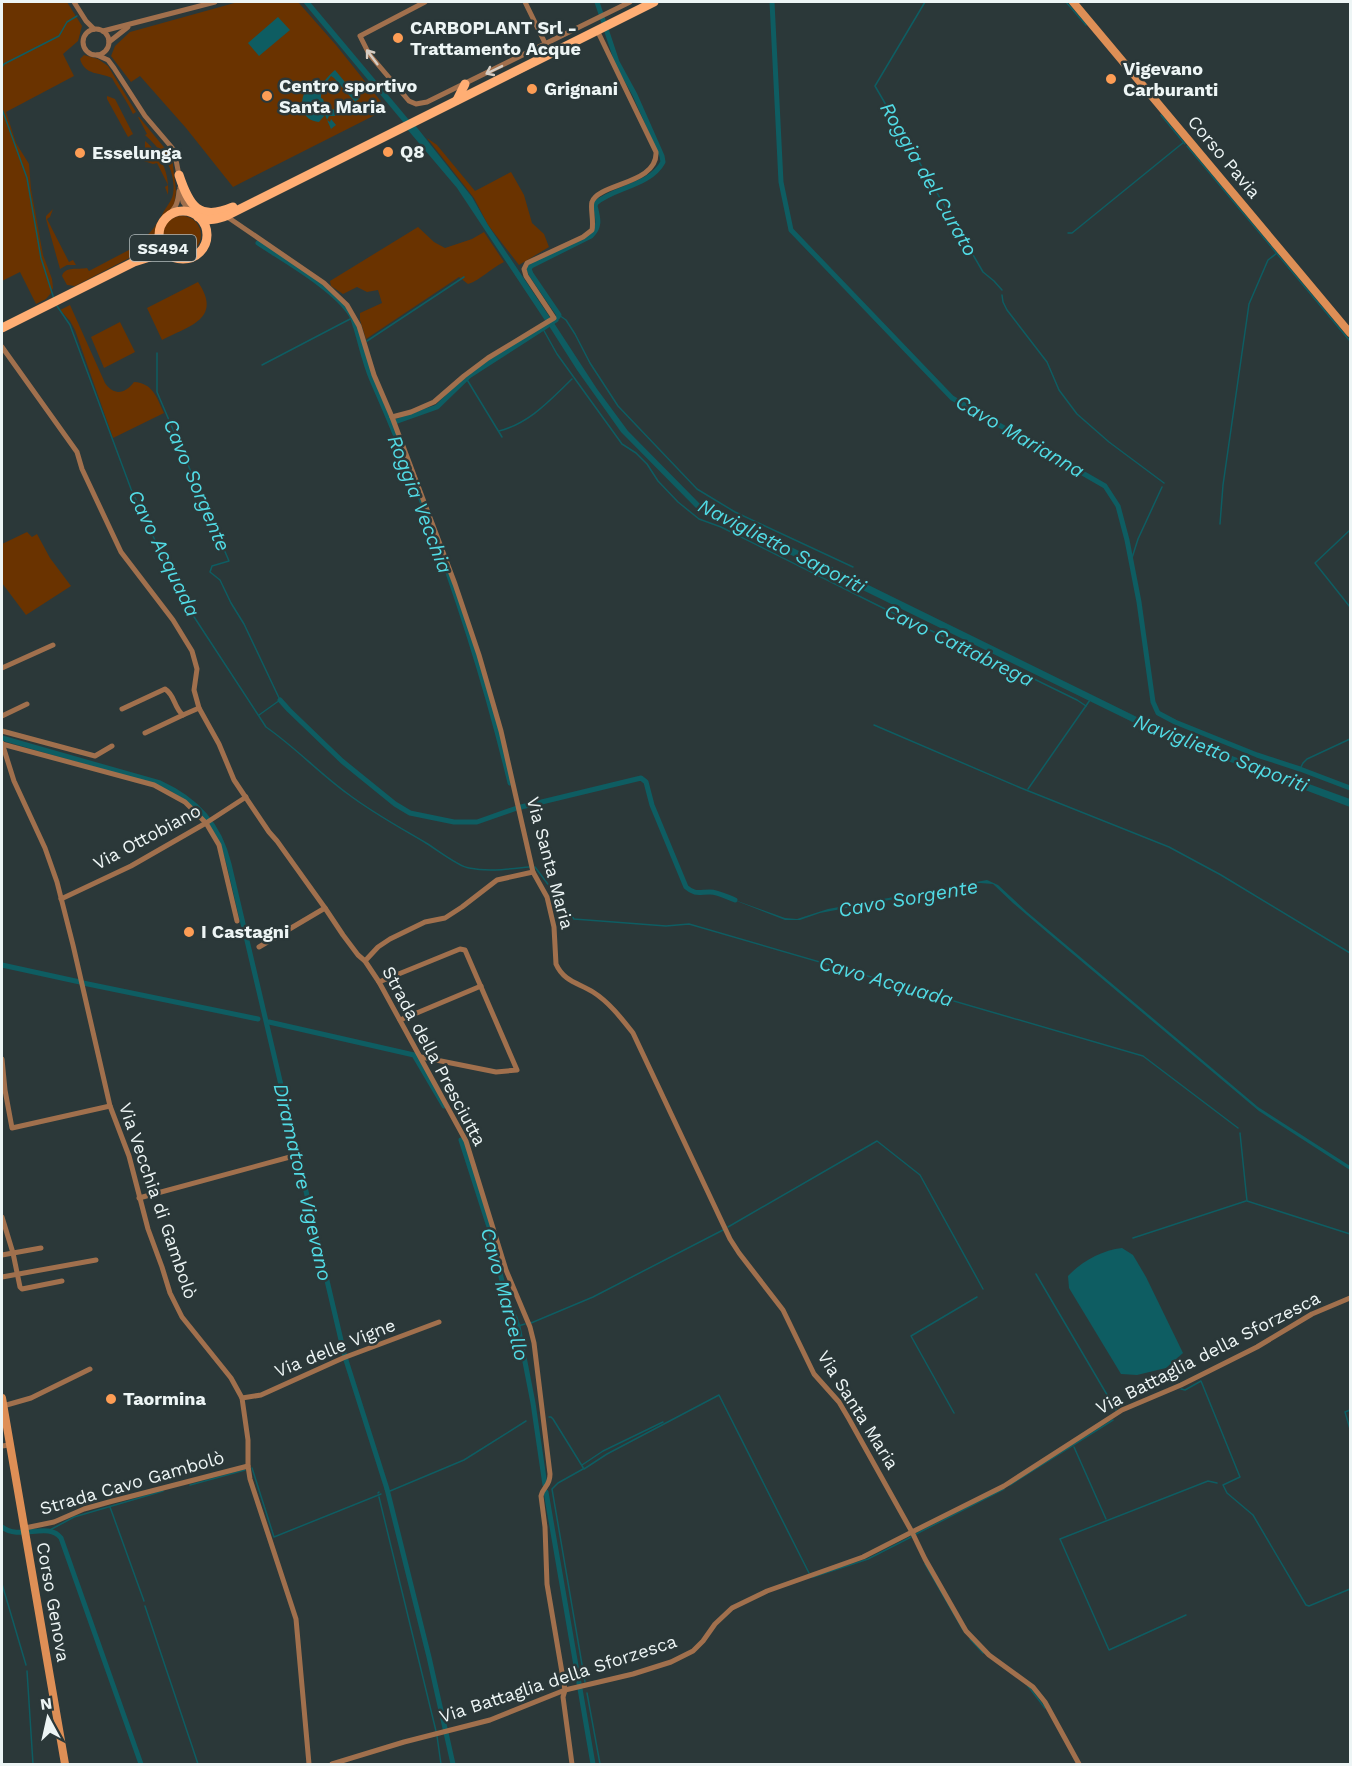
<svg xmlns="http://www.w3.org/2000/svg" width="1352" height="1766" font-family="'Work Sans',sans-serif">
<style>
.green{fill:#6a3300}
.water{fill:#0e5d62}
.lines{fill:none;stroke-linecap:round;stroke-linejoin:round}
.stream{stroke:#0e5d62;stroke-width:1.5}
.canal{stroke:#0e5d62;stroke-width:5}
.street{stroke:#a1704d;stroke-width:5}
.secondary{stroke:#de8f56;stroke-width:8}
.primary{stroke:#ffae74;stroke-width:9}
.oneway{stroke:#d6cdc3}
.poi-dot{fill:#fd9d55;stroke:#2b3839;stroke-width:2}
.labels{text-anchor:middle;stroke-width:5;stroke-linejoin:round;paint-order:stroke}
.shield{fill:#2b3839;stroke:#b3bcbd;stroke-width:1.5}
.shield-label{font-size:16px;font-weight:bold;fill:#edf5f5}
.poi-label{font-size:18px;font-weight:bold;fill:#edf5f5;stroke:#2b3839;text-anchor:start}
.street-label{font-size:18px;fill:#edf5f5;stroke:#2b3839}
.water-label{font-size:20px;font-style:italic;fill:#51dbe5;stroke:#2b3839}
</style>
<rect width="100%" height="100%" fill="#2b3839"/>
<g class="green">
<path d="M2 2H67L82 26 78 41 63 54 74 76 6 112 16 143 29 164 31 189 43 255 52 279 53 288 51 293 46 299 36 304 20 272 2 281Z"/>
<path d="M238 2H298L336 45 387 109 233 187 186 128 140 76 131 82 111 56 115 46 130 32Z"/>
<path d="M84 55 98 59 108 66 136 112 133 114C127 101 118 89 112 78 100 72 85 76 80 59Z"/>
<path d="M107 96 115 99 133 134 128 137 107 99Z"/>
<path d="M138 117H139L172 157 176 191 174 208 164 217 155 237 143 251 75 286 67 285 62 276C65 266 78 270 87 268L89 271 146 241 145 237C152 232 157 223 162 215 165 208 172 201 173 194 177 171 161 149 145 135L147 134Z"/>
<path d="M427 138 437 145 475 191 511 172 524 195 532 223 544 234 549 247 519 265 488 225 474 198Z"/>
<path d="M145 141C161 154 170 174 168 195L165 187 168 185 157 163 153 164 141 160 145 152Z"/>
<path d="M53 209 50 217 47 219 69 262 73 260 76 265H67L60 269 46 219V216Z"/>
<circle cx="182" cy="235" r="19"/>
<path d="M418 227 434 242 445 248 472 239 484 232 504 262C491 268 481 280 468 284L459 277 366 339 360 320V313L382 303 378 290 367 292 357 287 343 294 331 286 330 281Z"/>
<path d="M198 282C223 319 189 326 162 340L147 308Z"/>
<path d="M70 305 105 383C114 396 125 394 134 382 153 383 157 398 164 413L113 438 75 330 70 321 61 311 60 310Z"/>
<path d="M120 322 135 352 104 368 91 337Z"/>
<path d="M27 532 32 537 37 534 50 558 71 586 26 615 2 583V544Z"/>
</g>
<g class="water">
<path d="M303 2H310L409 120 404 123Z"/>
<path d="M278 17 290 30 259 56 248 43Z"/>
<path d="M335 70 359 99 355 102 334 78 331 76 321 90V98L323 99 324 102H320L319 100 317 103 318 106 326 112 334 109 335 116H329L327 120 330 122 331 119 336 125 331 129 325 115 319 122C302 121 298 103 306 90L312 88 319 91C322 83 328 76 335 70Z"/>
<path d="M415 125 472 197 488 225 551 319 546 322 457 188 407 129Z"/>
<path d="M554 323 597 389 628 431 700 504 730 517 1143 720 1191 741 1350 799V807L1159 735 697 509 621 432 577 370 549 326Z"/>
<path d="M987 880 998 885 1027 912 1258 1107 1350 1166V1170L1259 1111 1048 933 1013 903 993 884 980 883 820 913 800 920H785L729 898 785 918 797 919 828 909Z"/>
<path d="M1122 1248 1133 1255 1146 1277 1183 1353 1166 1368 1137 1375 1121 1374 1069 1288 1068 1276C1081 1262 1102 1250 1122 1248Z"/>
</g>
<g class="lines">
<g class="stream">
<path d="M925 2 875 86 983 272 994 281 1002 290"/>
<path d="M1066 2 1086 25"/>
<path d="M2 67 4 64 59 36 67 22 77 16"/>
<path d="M2 109 27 178 41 258 54 299"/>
<path d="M1161 115 1185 144"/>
<path d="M1187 146 1350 341"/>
<path d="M1068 233H1072L1184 142"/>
<path d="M1002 295 1003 302 1007 310 1047 362 1059 390 1077 414 1109 442 1164 483"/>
<path d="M57 306 70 325 131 489 183 600 266 727C295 747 319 773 348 794 373 813 399 827 426 843 436 849 459 867 469 868 489 872 509 869 529 867"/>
<path d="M559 315 566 320 575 334 590 363 618 406 697 489 735 512 853 567"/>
<path d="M543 329 557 354 622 444 636 453 647 464 658 481 678 502 699 519 721 527 889 611 1032 678 1077 700 1086 706"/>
<path d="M367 341 464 277"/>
<path d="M157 353V392L229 561 212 566 210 572 220 580 231 603 244 624 280 700 259 715"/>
<path d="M262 365 352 318"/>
<path d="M466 378 502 437"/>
<path d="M499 431C530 423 550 400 572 379"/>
<path d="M1220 524 1223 485 1249 304 1268 260 1277 253"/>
<path d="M1350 530 1315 563 1350 607"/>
<path d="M1131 561 1138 539 1162 487"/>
<path d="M874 725 1021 788 1169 847 1221 875 1350 953"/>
<path d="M1300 769 1303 763 1307 759 1350 739"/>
<path d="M1028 789 1090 700"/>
<path d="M535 867 574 919 666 926 689 924 1143 1056 1238 1128"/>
<path d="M1240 1133 1247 1201 1350 1234"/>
<path d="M728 1227 877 1141 920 1175 983 1289"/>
<path d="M1133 1238 1246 1201"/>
<path d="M1036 1274 1116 1410"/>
<path d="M531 1323 593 1297 723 1230"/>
<path d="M518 1326 525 1324"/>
<path d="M1181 1389 1185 1390 1201 1381 1240 1477 1223 1485 1227 1493 1253 1515 1306 1605 1309 1606 1350 1589"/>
<path d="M1350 1410 1345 1412 1350 1429"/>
<path d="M954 1413 911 1336 977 1297"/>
<path d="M549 1417H551L553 1419 584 1469 607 1454 719 1395 809 1573"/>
<path d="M1074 1447 1106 1519"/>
<path d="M582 1465 603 1451 663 1422"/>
<path d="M252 1468 274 1537 381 1494"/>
<path d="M583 1469 558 1483 552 1489 585 1682"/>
<path d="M190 1485 245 1470"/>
<path d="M1010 1485 1113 1420"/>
<path d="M385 1489H387"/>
<path d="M390 1491 464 1460 526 1421"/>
<path d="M378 1493 379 1492"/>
<path d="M379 1497 436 1731"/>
<path d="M110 1507 144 1601"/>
<path d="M48 1531 74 1517 163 1491"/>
<path d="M916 1534 1004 1489"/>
<path d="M925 1564 963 1630"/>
<path d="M813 1577 868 1559 911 1537"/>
<path d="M2 1584 26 1665"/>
<path d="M145 1606 198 1764"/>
<path d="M1186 1615 1109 1650 1060 1539 1208 1481 1217 1483"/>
<path d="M970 1639 983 1653"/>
<path d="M27 1671 33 1764"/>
<path d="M1028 1686 1045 1708"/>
<path d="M587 1693 600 1764"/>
<path d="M437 1736 441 1764"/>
</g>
<g class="canal">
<path d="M772 2 781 182 791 230 952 398 1105 486 1118 506 1127 540 1139 602 1153 702 1158 713 1175 722 1257 755 1300 769 1350 788"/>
<path d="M258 243C285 261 335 289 351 315 354 319 354 324 356 328 361 345 365 364 372 380 429 510 477 645 510 783"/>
<path d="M558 317 559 315 531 274 529 269 531 266 591 236C601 226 598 218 595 206L596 203C615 187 650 186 663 162L662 156 635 95 617 62 597 2"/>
<path d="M392 423 437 407 469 376 556 320"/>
<path d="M280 700 289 710 342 761 395 804 410 813 454 822H477L517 808"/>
<path d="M2 738 160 783C197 800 219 824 229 864L345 1357 387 1489 429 1657 453 1764"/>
<path d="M521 807 641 778 646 782 652 805 686 887C695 895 699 892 710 892 718 892 727 897 735 900"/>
<path d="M2 965 80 982"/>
<path d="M83 983 258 1019"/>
<path d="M269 1022 414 1055 444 1106"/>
<path d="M461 1140 490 1230 502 1281 518 1326 533 1403 545 1485"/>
<path d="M546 1492 593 1764"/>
<path d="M2 1527C20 1541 48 1521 61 1538L141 1764"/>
</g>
<g class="street">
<path d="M74 2 86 21 94 29"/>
<path d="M425 2 360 36 369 54 409 101 416 104 427 102 630 2"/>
<path d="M525 2 546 45"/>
<circle cx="96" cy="42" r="13"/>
<path d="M103 31 215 2"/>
<path d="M109 42 128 27"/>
<path d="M97 55 108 60 114 68 145 116 174 150 179 175"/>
<path d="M180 188 183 202 191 213"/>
<path d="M167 216C176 208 178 203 179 191"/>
<path d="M226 216 324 283 347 305 359 326 374 375 392 417 455 584 479 655 501 731 533 872 547 897 554 927 556 964C564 982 579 983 593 992 609 1002 622 1019 633 1033L730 1239 739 1253 783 1310 814 1374 839 1402 849 1419 912 1532 925 1559 966 1631 989 1655 1033 1687 1045 1702 1079 1764"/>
<path d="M2 347 77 452 82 469 121 552 173 620 192 651 197 669 194 690 199 708 219 744 234 780 269 832 277 841 325 908 343 935 358 955 365 961 379 982 466 1141 506 1270 530 1327 534 1343 550 1474C550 1487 543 1486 541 1496L545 1527 547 1584 565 1690 563 1697 572 1764"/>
<path d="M392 417 411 412 434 402 464 376 488 358 554 318 526 276 524 269 527 263 583 237 592 230C594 221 590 207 592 202 599 183 658 184 656 152L597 30"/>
<path d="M2 668 53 645"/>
<path d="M122 709 165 689C175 695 174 708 183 715L199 708"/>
<path d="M2 716 27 704"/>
<path d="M2 731 95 756 112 746"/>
<path d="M145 733 183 715"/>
<path d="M2 743 14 781 45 848 57 882 73 945 110 1106 129 1156 148 1229 162 1267 170 1293 182 1317 231 1378 242 1398 248 1440V1466L250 1479 296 1619 309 1764"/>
<path d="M2 744 154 785 185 802 206 823 219 845 237 921"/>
<path d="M61 899 131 866 206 823 246 797"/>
<path d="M259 947 325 908"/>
<path d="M365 961 378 947 390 939 425 922 445 918 462 907 497 880 533 872"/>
<path d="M379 982 460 949 465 950 517 1070 496 1072 421 1057"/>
<path d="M400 1020 481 986"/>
<path d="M2 1059 5 1090 12 1128 110 1106"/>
<path d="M139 1198 301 1154"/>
<path d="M2 1217 13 1253 20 1287 22 1289 62 1281"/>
<path d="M2 1255 41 1248"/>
<path d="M2 1277 96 1260"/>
<path d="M242 1398 261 1395 343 1358 439 1322"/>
<path d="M3 1406 31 1398 90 1369"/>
<path d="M2 1446 9 1445"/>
<path d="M25 1528 54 1522 84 1509 109 1502 248 1466"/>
<path d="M332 1764 404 1742 490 1720 565 1690 633 1674 671 1662 693 1651 703 1641 715 1624 732 1608 767 1591 863 1557 912 1532 1004 1486 1122 1410 1181 1385 1257 1347 1312 1314 1350 1298"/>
</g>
<g class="secondary">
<path d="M1073 2 1350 333"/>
<path d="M2 1398 65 1764"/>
</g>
<g class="primary">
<path d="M457 100 465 84"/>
<path d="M179 175C189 205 198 222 233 207"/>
<circle cx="183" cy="235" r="24"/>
<path d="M198 217C208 222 216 219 226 216L654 2"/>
<path d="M141 258 159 237"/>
<path d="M2 328 134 262 153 256 169 254"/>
</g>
</g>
<defs><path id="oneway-shaft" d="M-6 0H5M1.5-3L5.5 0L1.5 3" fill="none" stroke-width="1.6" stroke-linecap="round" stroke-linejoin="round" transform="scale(1.5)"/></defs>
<g class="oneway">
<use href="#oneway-shaft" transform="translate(372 57) rotate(-127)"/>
<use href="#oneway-shaft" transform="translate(494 70) rotate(154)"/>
</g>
<g class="poi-dot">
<circle cx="398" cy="38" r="6"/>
<circle cx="1111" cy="79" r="6"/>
<circle cx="532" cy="89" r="6"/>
<circle cx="267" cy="96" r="6"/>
<circle cx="388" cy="152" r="6"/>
<circle cx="80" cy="153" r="6"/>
<circle cx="189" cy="932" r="6"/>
<circle cx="111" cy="1399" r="6"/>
</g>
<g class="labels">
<rect class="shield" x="130" y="235" width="66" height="26" rx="4.5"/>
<g class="shield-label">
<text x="163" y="254">SS494</text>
</g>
<g class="poi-label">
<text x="410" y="34">CARBOPLANT Srl -<tspan x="410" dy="21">Trattamento Acque</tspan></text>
<text x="1123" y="75">Vigevano<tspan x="1123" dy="21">Carburanti</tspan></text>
<text x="279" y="92">Centro sportivo<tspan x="279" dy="21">Santa Maria</tspan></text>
<text x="544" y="95">Grignani</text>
<text x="400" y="158">Q8</text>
<text x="92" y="159">Esselunga</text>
<text x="201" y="938">I Castagni</text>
<text x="123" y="1405">Taormina</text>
</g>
<g class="street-label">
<text transform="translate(1224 157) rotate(50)" y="6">Corso Pavia</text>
<text transform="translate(147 837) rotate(-28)" y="6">Via Ottobiano</text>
<text transform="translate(550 863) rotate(75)" y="6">Via Santa Maria</text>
<text transform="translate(434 1056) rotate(62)" y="6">Strada della Presciutta</text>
<text transform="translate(158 1201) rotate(71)" y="6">Via Vecchia di Gambolò</text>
<text transform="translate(335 1348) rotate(-22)" y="6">Via delle Vigne</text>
<text transform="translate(1208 1353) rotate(-27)" y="6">Via Battaglia della Sforzesca</text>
<text transform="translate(858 1410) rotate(58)" y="6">Via Santa Maria</text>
<text transform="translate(132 1483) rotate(-16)" y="6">Strada Cavo Gambolò</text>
<text transform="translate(53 1602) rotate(80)" y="6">Corso Genova</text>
<text transform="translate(558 1679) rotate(-18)" y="6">Via Battaglia della Sforzesca</text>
</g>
<g class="water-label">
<text transform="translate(929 179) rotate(60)" y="7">Roggia del Curato</text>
<text transform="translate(1020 436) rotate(30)" y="7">Cavo Marianna</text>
<text transform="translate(197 485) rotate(67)" y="7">Cavo Sorgente</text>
<text transform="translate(420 504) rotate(69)" y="7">Roggia Vecchia</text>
<text transform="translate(782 546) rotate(27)" y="7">Naviglietto Saporiti</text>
<text transform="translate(164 553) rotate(64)" y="7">Cavo Acquada</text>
<text transform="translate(959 645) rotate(26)" y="7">Cavo Cattabrega</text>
<text transform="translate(1221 753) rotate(21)" y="7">Naviglietto Saporiti</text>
<text transform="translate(908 898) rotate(-10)" y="7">Cavo Sorgente</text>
<text transform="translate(886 981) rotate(16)" y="7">Cavo Acquada</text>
<text transform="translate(303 1182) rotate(77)" y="7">Diramatore Vigevano</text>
<text transform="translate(505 1294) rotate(75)" y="7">Cavo Marcello</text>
</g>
</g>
<rect width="1352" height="1766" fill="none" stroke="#edf5f5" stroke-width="6"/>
<g transform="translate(48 1718) rotate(352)" stroke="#2b3839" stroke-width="4.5" paint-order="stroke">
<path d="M0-4.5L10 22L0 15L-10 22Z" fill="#edf5f5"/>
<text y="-9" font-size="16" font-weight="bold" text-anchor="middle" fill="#edf5f5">N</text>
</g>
</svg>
